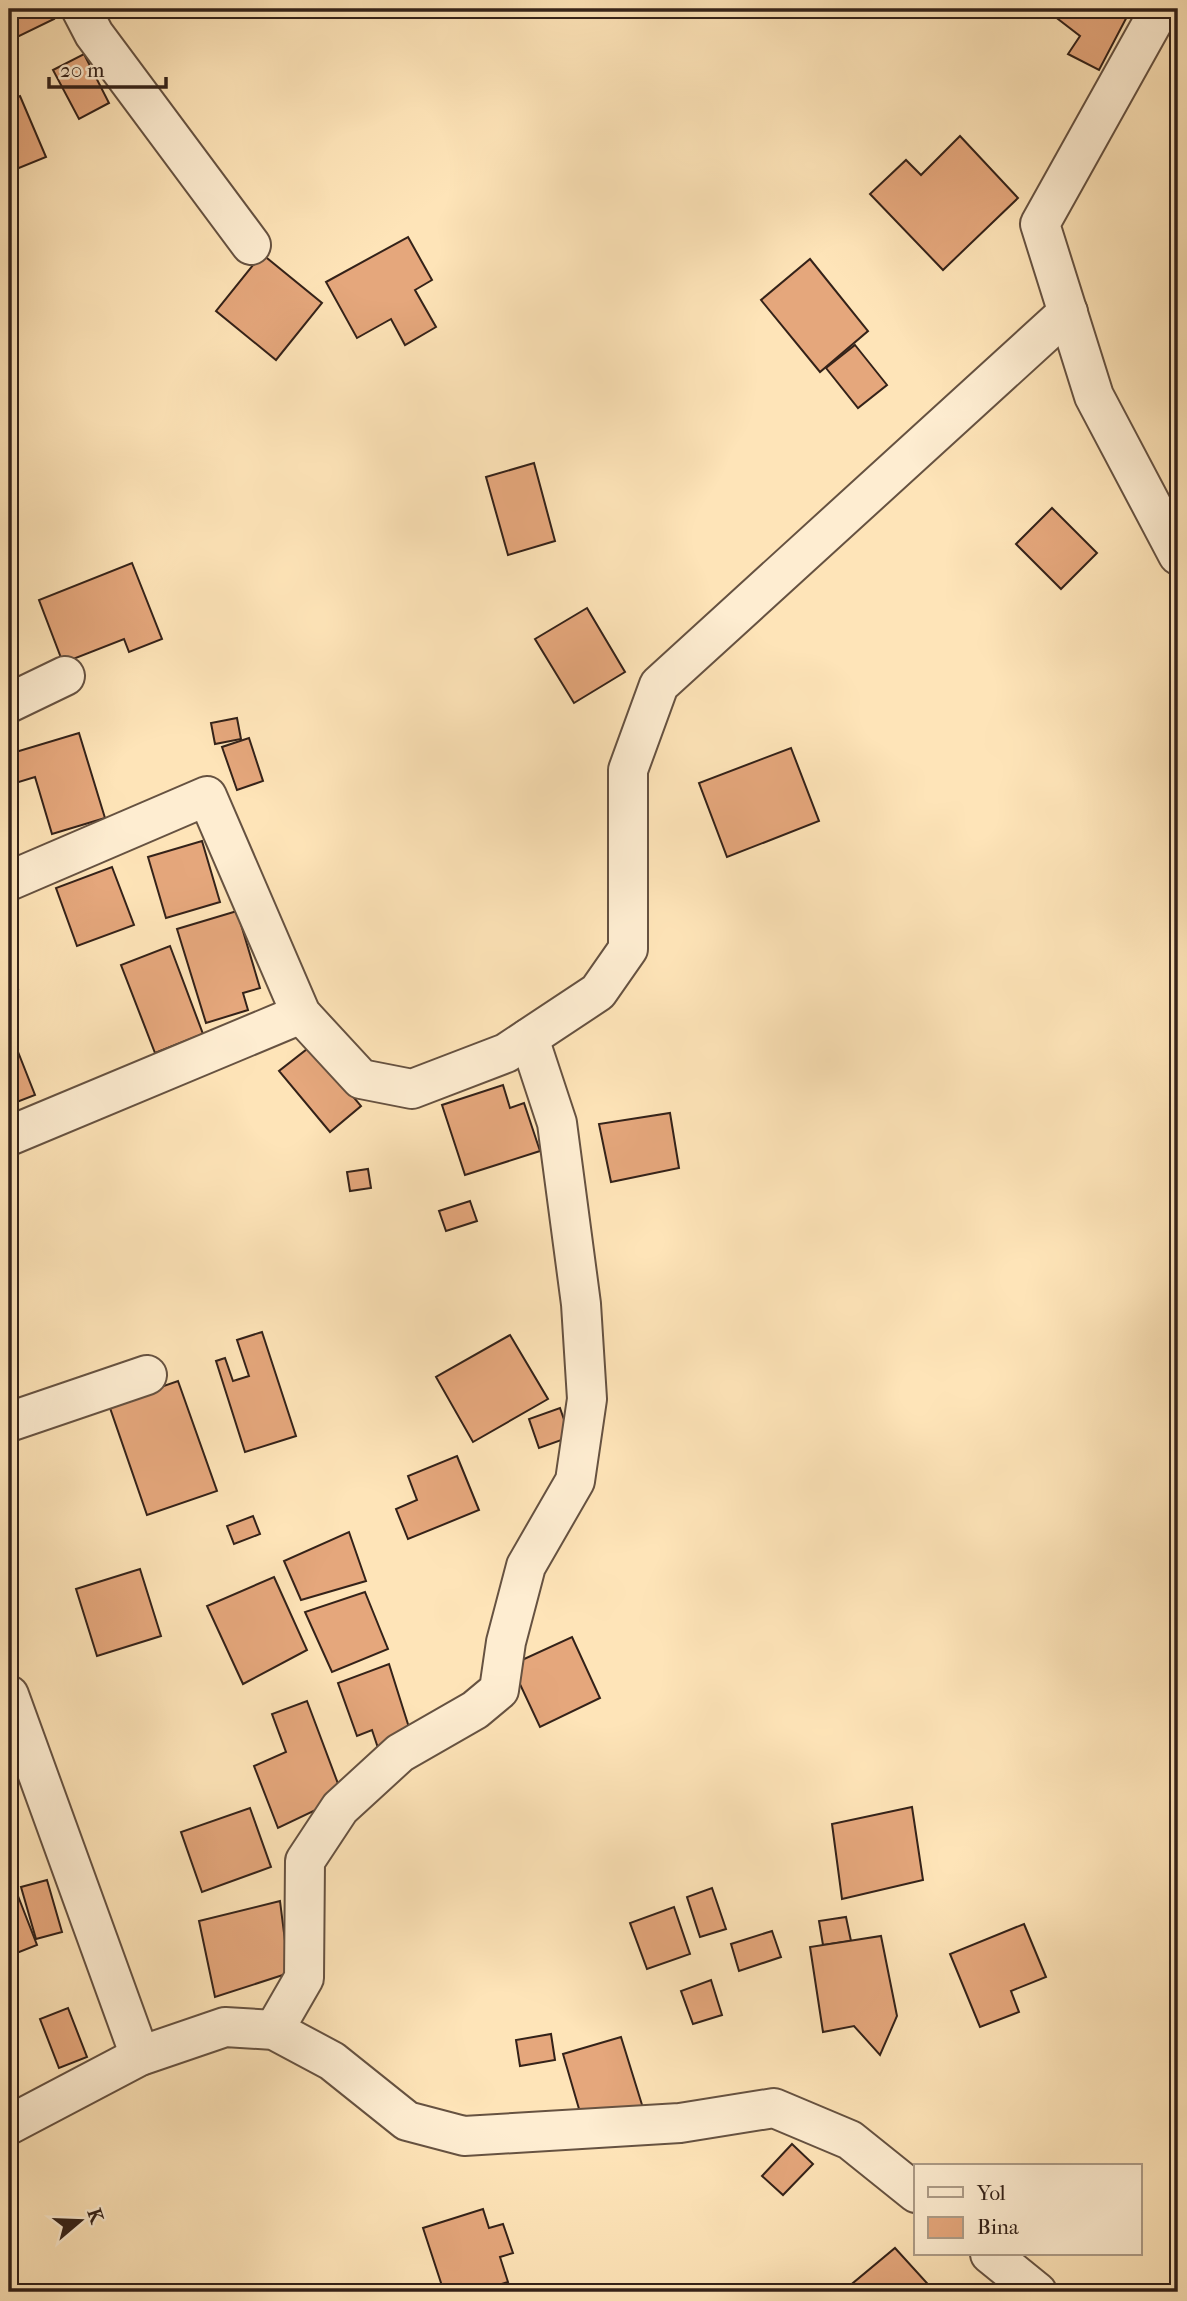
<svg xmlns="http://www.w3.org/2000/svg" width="1187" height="2301" font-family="'IM FELL French Canon',serif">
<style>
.building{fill:#e5a77c;stroke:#342219;stroke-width:2}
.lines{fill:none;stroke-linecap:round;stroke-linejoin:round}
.minor-casing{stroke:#665241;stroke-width:42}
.minor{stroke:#feedd1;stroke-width:38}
</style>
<rect width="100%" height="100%" fill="#fee4b8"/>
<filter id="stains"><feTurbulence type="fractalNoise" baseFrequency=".00286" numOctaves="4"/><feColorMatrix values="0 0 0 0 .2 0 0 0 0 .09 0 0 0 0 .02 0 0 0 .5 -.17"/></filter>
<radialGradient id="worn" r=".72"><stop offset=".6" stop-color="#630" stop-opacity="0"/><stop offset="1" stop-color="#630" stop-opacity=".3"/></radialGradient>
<g class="building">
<path d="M9 9H49L54 19 9 41Z"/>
<path d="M1045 9H1131L1099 70 1068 54 1080 36Z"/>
<path d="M84 54 109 103 79 119 53 70Z"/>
<path d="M20 96 46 157 9 172V101Z"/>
<path d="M960 136 1018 198 943 270 870 194 906 160 921 175Z"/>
<path d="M408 237 432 280 415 290 436 327 405 345 391 319 357 338 326 282Z"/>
<path d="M262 254 322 303 276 360 216 311Z"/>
<path d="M810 259 868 331 820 372 761 300Z"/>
<path d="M855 345 887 385 858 408 826 368Z"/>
<path d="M534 463 555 541 508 555 486 477Z"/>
<path d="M1052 508 1097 553 1061 589 1016 544Z"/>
<path d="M132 563 162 639 129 652 124 639 63 663 39 600Z"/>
<path d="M587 608 625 672 574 703 535 639Z"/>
<path d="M237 718 241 739 215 744 211 723Z"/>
<path d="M79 733 105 818 52 834 35 777 9 785V754Z"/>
<path d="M249 738 263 781 237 790 222 747Z"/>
<path d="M791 748 819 821 727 857 699 783Z"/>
<path d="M202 841 220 902 166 918 148 857Z"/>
<path d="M112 867 134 925 77 946 56 888Z"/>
<path d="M237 911 260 988 243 993 248 1010 206 1023 177 929Z"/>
<path d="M170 946 203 1034 155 1053 121 965Z"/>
<path d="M9 962 18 989 9 991Z"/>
<path d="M9 1029 35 1095 9 1105Z"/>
<path d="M311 1046 361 1106 330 1132 279 1071Z"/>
<path d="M503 1085 510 1108 524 1103 540 1151 465 1175 442 1105Z"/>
<path d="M670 1113 679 1168 611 1182 599 1124Z"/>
<path d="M368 1169 371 1188 350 1191 347 1172Z"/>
<path d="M470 1201 477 1221 446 1231 439 1211Z"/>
<path d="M262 1332 296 1436 245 1452 216 1361 225 1358 233 1381 249 1376 237 1340Z"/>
<path d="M510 1335 548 1399 473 1442 436 1377Z"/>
<path d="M178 1381 217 1491 147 1515 109 1405Z"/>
<path d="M560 1408 570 1437 539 1448 529 1419Z"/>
<path d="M457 1456 479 1510 408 1539 396 1509 417 1500 408 1476Z"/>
<path d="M253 1516 260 1534 234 1544 227 1526Z"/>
<path d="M349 1532 366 1581 301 1600 284 1561Z"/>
<path d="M140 1569 161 1636 97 1656 76 1589Z"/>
<path d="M274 1577 307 1650 243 1684 207 1606Z"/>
<path d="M365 1592 388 1649 332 1672 305 1612Z"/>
<path d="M572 1637 600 1698 540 1727 511 1665Z"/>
<path d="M389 1664 412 1737 379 1751 372 1730 357 1736 338 1683Z"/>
<path d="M307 1701 343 1797 278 1828 254 1766 286 1752 272 1714Z"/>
<path d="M912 1807 923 1880 842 1899 832 1824Z"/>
<path d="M250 1808 271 1867 202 1892 181 1832Z"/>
<path d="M47 1880 62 1932 36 1939 21 1887Z"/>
<path d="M712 1888 726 1929 700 1937 687 1897Z"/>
<path d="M18 1896 37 1945 9 1956V1900Z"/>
<path d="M280 1901 289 1973 215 1997 199 1921Z"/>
<path d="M674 1907 690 1954 647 1969 630 1923Z"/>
<path d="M846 1917 851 1941 823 1945 819 1921Z"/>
<path d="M1024 1924 1046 1977 1011 1991 1019 2012 980 2027 950 1954Z"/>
<path d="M772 1931 781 1957 739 1971 731 1944Z"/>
<path d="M881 1936 897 2016 880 2055 854 2026 823 2032 810 1947Z"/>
<path d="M711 1980 722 2015 693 2024 681 1991Z"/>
<path d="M68 2008 87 2057 59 2068 40 2019Z"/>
<path d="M551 2034 555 2060 520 2066 516 2040Z"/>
<path d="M621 2037 643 2108 584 2126 563 2054Z"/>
<path d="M792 2144 813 2164 783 2195 762 2176Z"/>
<path d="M483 2209 489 2228 503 2224 513 2253 500 2257 508 2282 476 2292H444L423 2228Z"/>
<path d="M895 2248 935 2292H850L847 2288Z"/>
</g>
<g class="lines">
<g class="minor-casing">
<g id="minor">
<path d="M81 9 94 34 251 245"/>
<path d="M1160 9 1040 224 1094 396 1178 555"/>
<path d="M9 703 65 676"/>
<path d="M9 881 207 796 301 1014 361 1079 412 1089 506 1053 598 992 628 949V770L659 685 1068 312"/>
<path d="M9 1136 301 1014"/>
<path d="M9 1422 147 1375"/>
<path d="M9 1695 140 2056"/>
<path d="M274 2030 304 1978 305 1861 340 1808 400 1753 475 1710 499 1690 506 1642 526 1566 575 1481 587 1399 581 1304 557 1123 529 1038"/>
<path d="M9 2125 140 2056 225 2027 274 2030 332 2061 407 2121 464 2136 680 2123 774 2108 850 2140 916 2193"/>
<path d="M990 2254 1037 2292"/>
</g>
</g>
<use href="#minor" class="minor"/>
</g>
<rect width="1187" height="2301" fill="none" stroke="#fee4b8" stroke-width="35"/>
<rect x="10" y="10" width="1166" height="2280" fill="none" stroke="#342219" stroke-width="3.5"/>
<rect x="18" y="18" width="1152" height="2266" fill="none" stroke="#342219" stroke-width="2"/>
<rect x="914" y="2164" width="228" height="91" fill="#feedd1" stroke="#ad9c87" stroke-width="2"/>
<rect x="928" y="2187" width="35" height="10" fill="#feedd1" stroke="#ad9c87" stroke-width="2"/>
<text x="977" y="2200" font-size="21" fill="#342219">Yol</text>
<rect x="928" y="2217" width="35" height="21" fill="#e5a77c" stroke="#ad9c87" stroke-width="2"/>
<text x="977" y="2234" font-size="21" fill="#342219">Bina</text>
<g transform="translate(80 2221) rotate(71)" stroke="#feedd1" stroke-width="5" paint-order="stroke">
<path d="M0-5L12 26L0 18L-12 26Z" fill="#342219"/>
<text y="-10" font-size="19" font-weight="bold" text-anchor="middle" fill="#342219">K</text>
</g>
<path d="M49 77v10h117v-10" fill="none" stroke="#342219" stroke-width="3.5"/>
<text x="60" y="77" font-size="21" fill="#342219" stroke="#feedd1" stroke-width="5" paint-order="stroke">20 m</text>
<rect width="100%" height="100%" filter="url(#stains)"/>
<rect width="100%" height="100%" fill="url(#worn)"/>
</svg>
